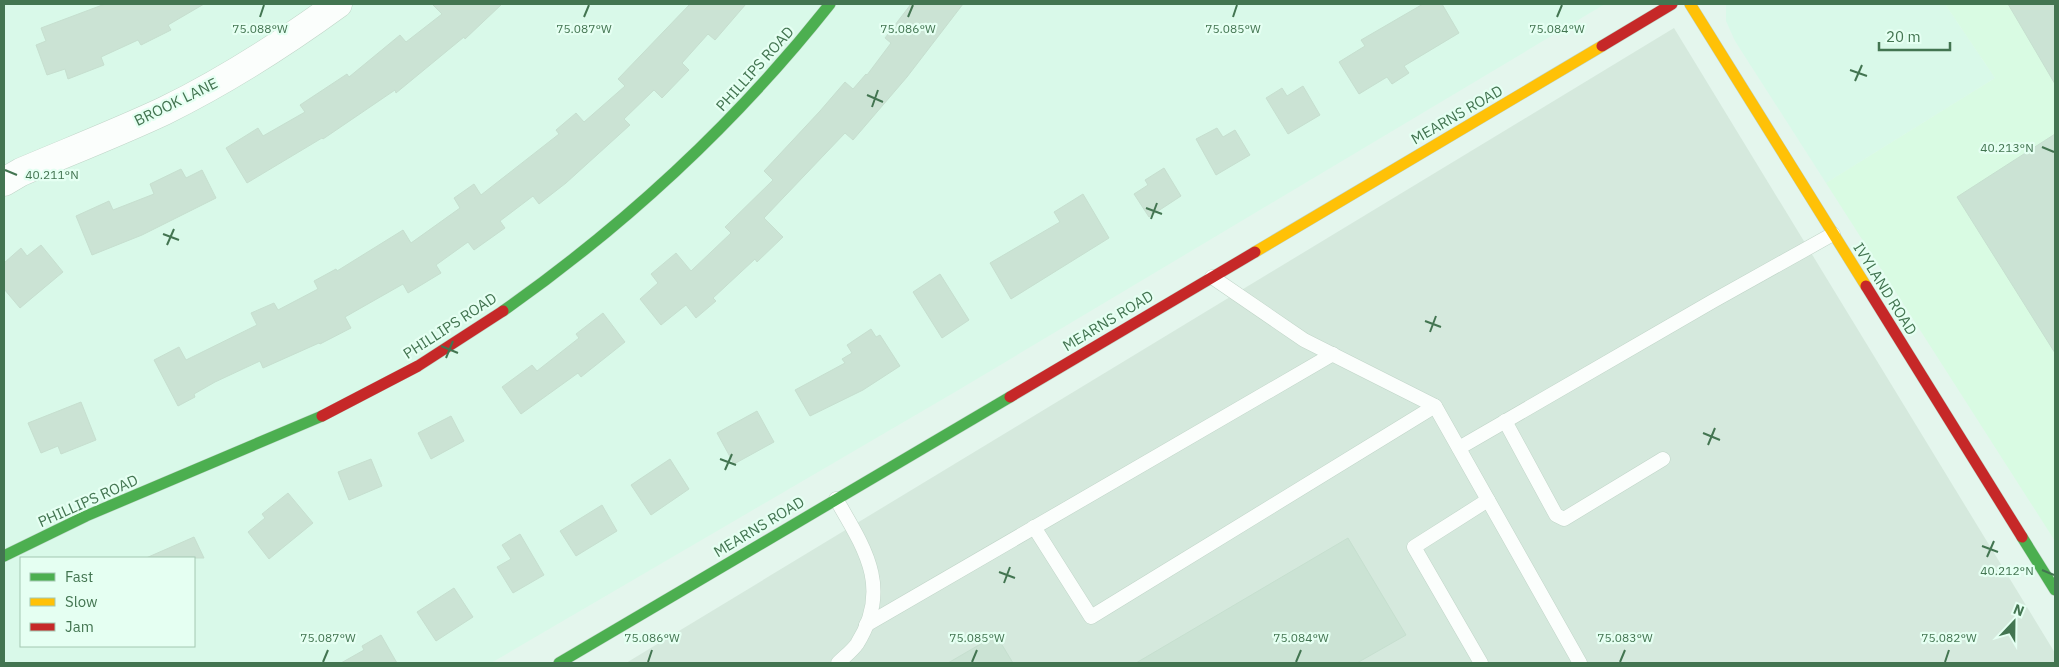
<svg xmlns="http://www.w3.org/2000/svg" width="2059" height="667" font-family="'IBM Plex Sans',sans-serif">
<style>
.residential{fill:#d9f9e9;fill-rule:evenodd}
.commercial{fill:#d9fbe3}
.industrial{fill:#d5e9dd}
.building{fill:#cbe3d4;stroke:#c6dfcf}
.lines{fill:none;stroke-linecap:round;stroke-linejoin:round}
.lane-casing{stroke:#c0d5c8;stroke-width:15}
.street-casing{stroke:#c0d5c8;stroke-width:29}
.fast-casing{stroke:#bed4c6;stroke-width:12}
.slow-casing{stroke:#bed4c6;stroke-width:12}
.jam-casing{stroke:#bed4c6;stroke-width:12}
.lane{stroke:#fbfefc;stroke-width:14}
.street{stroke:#fbfefc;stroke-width:28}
.fast{stroke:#4caf50;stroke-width:11}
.slow{stroke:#ffc107;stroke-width:11}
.jam{stroke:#c62828;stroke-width:11}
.ticks{fill:none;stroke:#437551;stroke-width:2}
.labels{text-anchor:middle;stroke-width:4.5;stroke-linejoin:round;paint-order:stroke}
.street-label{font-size:15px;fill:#437551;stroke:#e5fff2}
.ticks-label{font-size:12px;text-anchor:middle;fill:#437551;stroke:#e5fff2;stroke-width:4.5;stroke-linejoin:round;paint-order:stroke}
</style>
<rect width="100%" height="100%" fill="#e4f6ed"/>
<g class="residential">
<path d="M4 4H1605L955 392 491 663H4ZM21 558H194V646H21Z"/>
<path d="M1726 4H1945L1995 78 1826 183 1735 41 1726 21Z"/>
</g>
<path class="commercial" d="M1945 4H2055V541L1826 183 1995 78Z"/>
<path class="industrial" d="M1674 28 2055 653V663H626Z"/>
<g class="building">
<path d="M105 4H204L168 25 171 30 141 45 138 40 101 57 104 65 68 79 65 69 47 75 36 45 46 41 41 28Z"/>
<path d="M432 4H502L465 39 464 37 396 93 395 90 323 139 322 138 247 183 226 148 258 128 263 136 305 112 300 105 347 74 349 77 400 35 406 42 442 14Z"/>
<path d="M690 4H746L715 40 708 34 682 63 689 70 662 98 654 90 624 119 630 125 566 183 539 204 533 196 500 221 505 228 474 250 468 242 436 265 441 273 408 293 403 284 345 317 351 328 320 344 319 343 263 368 260 361 215 382 194 394 195 397 178 406 154 360 179 347 186 360 257 325 251 313 274 303 278 310 318 289 314 281 336 269 337 271 403 230 411 243 460 208 454 198 474 184 481 195 559 134 556 130 576 113 584 122 625 86 618 79Z"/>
<path d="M911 4H963L907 77 853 140 845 133 764 218 783 237 757 262 755 259 713 298 716 301 696 318 686 305 661 325 640 299 658 283 651 274 676 253 691 271 731 233 725 227 773 180 764 171 820 111 845 82 853 89 866 74 867 75 891 43 885 38Z"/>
<path d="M1423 4H1442L1459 33 1404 66 1409 73 1392 84 1387 77 1359 94 1339 62 1365 46 1361 40Z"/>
<path d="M2008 4H2055V84Z"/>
<path d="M1303 86 1320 115 1288 134 1266 98 1282 88 1287 96Z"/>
<path d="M1217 128 1223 137 1235 130 1250 155 1216 175 1196 139Z"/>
<path d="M2055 134V353L1957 197Z"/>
<path d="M1164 168 1181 196 1149 217 1134 194 1148 185 1145 180Z"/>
<path d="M181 169 186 178 202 170 216 198 142 235 92 255 76 216 109 201 113 210 154 194 150 184Z"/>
<path d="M1083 194 1109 238 1011 299 990 263 1060 222 1054 212Z"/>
<path d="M41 245 63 272 20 308 4 289V263L21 248 27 256Z"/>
<path d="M940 274 969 320 942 338 913 292Z"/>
<path d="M603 313 625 342 581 377 578 373 521 414 502 387 532 365 537 371 579 338 576 334Z"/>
<path d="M871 329 876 337 880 335 900 366 863 390 810 416 795 390 845 363 842 359 852 353 847 345Z"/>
<path d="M81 402 96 440 61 454 58 446 41 453 28 423Z"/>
<path d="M757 411 774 442 734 464 717 433Z"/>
<path d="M451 416 464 441 431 459 418 433Z"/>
<path d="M371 459 382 486 349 500 338 472Z"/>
<path d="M670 459 689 489 651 515 631 485Z"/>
<path d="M288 493 313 523 269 559 248 532 265 518 262 514Z"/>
<path d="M602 505 617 531 576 556 560 531Z"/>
<path d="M520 534 544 575 513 593 497 567 511 559 502 545Z"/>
<path d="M194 537 204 558H146Z"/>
<path d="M1348 538 1406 635 1357 663H1136Z"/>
<path d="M454 588 473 617 436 641 417 612Z"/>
<path d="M381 635 397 663H341L364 650 362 646Z"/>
<path d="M996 635 1013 663H948Z"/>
</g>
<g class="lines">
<g class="lane-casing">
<g id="lane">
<path d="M1212 277 1304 340 1435 406 1580 663"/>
<path d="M1505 421 1556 515 1564 519 1663 459"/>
<path d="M1459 448 1713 301 1833 234"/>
<path d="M836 499C865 549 892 588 857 644 852 651 844 657 838 663"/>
<path d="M1034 527 1091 617 1435 406"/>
<path d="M866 625 1333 354"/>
<path d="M1481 663 1414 547 1488 500"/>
</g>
</g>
<g class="street-casing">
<path id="street" d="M4 182 21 172C68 152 117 133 164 111 225 81 283 44 338 4"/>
</g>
<g class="fast-casing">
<g id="fast">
<path d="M503 311C628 223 735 124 830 4"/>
<path d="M2022 537 2055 590"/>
<path d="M4 556 86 516 322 416"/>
<path d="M559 663 1010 397"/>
</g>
</g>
<g class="slow-casing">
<g id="slow">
<path d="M1690 4 1866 286"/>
<path d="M1255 252 1602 46"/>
</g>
</g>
<g class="jam-casing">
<g id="jam">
<path d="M1602 46 1672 4"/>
<path d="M1866 286 2022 537"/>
<path d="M1010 397 1255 252"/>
<path d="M322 416 418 366 503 311"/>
</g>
</g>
<use href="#lane" class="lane"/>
<use href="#street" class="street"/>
<use href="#fast" class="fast"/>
<use href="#slow" class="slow"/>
<use href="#jam" class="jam"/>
</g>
<path class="ticks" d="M260 17 264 5M584 17 589 5M908 17 913 5M1233 17 1237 5M1557 17 1562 5M1850 70 1867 76M1855 81 1862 65M867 95 883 102M872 107 878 90M2042 147 2054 152M5 170 17 175M1146 208 1162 214M1151 219 1157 203M163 234 179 240M167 245 174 229M1425 321 1441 327M1430 332 1436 316M441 346 458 353M446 358 453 341M1703 433 1720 440M1708 445 1715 428M720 459 736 465M725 470 732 454M1982 546 1998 552M1987 557 1994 541M2042 570 2054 575M999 572 1015 578M1004 583 1010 567M323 662 328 650M648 662 652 650M972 662 977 650M1296 662 1301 650M1620 662 1625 650M1945 662 1949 650"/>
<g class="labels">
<g class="street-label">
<text transform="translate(755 69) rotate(-48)" y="5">PHILLIPS ROAD</text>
<text transform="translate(176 102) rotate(-26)" y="5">BROOK LANE</text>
<text transform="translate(1457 115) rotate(-30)" y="5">MEARNS ROAD</text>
<text transform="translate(1885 289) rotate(58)" y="5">IVYLAND ROAD</text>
<text transform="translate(1108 321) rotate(-31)" y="5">MEARNS ROAD</text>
<text transform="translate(450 326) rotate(-33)" y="5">PHILLIPS ROAD</text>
<text transform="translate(88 501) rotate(-24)" y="5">PHILLIPS ROAD</text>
<text transform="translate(759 527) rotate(-31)" y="5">MEARNS ROAD</text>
</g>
</g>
<g class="ticks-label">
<text x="584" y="33">75.087°W</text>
<text x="908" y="33">75.086°W</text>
<text x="1233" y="33">75.085°W</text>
<text x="1557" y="33">75.084°W</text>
<text x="260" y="33">75.088°W</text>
<text x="2007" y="152">40.213°N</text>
<text x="52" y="179">40.211°N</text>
<text x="2007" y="575">40.212°N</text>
<text x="328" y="642">75.087°W</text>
<text x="652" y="642">75.086°W</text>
<text x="977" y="642">75.085°W</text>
<text x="1301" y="642">75.084°W</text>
<text x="1625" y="642">75.083°W</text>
<text x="1949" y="642">75.082°W</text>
</g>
<rect width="2059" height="667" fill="none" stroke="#437551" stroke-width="10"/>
<rect x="20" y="557" width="175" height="90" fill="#e5fff2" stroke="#a4c8b2"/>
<rect x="30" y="573" width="25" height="8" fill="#4caf50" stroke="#a4c8b2"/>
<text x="65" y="582" font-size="15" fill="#437551">Fast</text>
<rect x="30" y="598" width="25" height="8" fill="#ffc107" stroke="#a4c8b2"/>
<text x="65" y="607" font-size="15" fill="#437551">Slow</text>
<rect x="30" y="623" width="25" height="8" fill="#c62828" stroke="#a4c8b2"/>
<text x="65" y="632" font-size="15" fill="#437551">Jam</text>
<g transform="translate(2014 622) rotate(22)" stroke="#e5fff2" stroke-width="4" paint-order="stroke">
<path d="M0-4L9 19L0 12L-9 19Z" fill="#437551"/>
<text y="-8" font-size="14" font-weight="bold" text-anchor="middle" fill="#437551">N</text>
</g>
<path d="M1879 42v8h71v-8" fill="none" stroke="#437551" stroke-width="2.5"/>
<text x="1886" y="42" font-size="15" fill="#437551" stroke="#e5fff2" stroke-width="4" paint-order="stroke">20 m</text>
</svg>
